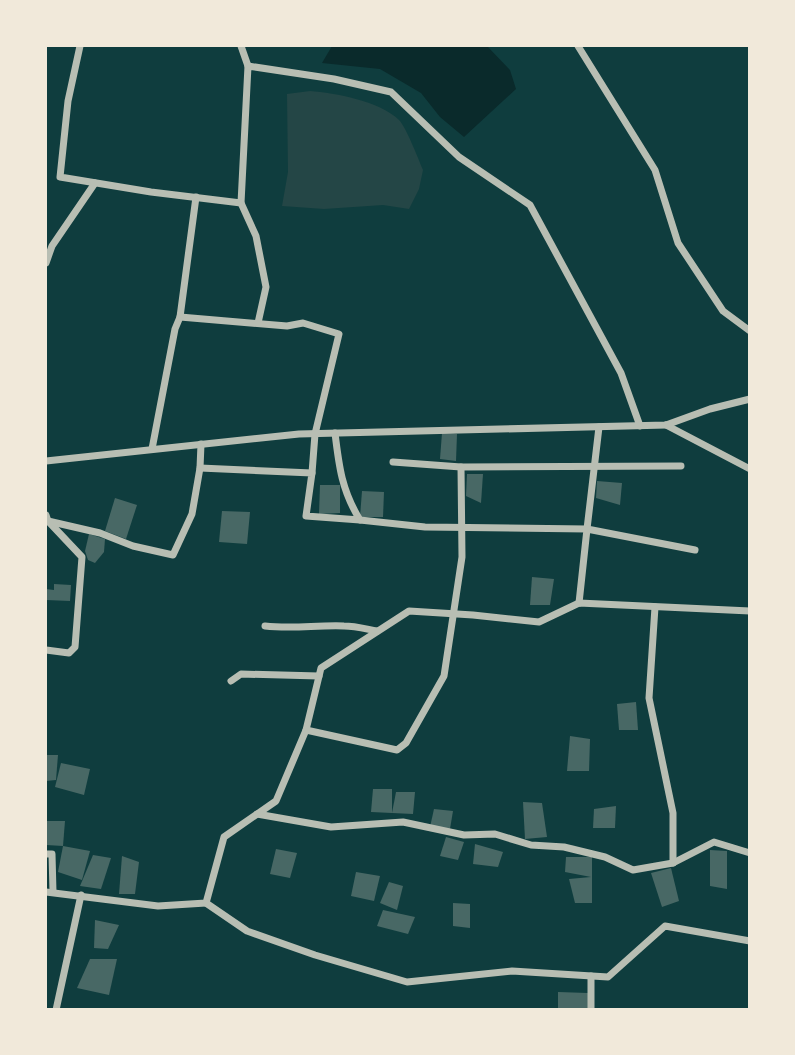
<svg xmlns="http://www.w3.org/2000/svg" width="795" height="1055" font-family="'PT Sans',sans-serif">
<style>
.green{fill:#244646}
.water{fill:#0a2a2b}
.building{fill:#486865}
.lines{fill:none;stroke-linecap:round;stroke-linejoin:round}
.minor{stroke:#b8beb3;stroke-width:7}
</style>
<rect width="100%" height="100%" fill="#0f3d3e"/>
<path class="green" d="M310 91C335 93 380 101 399 120 406 127 418 158 423 170L419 189 409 209 383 205 324 209 282 206 288 172 287 94Z"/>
<path class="water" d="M332 46H487L510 70 516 89 464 137 440 117 421 93 380 69 322 63Z"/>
<g class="building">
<path d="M442 433 457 434 456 461 440 459Z"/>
<path d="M467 474H483L481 503 466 496Z"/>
<path d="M597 481 622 483 620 505 596 498Z"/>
<path d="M320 485H340V513L319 514Z"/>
<path d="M362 491 384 492 383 517H360Z"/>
<path d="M115 498 137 505 126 539 105 531Z"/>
<path d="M222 511 250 512 247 544 219 542Z"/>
<path d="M89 534 105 539 104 552 95 563 88 560 85 551Z"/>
<path d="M532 577 554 579 550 605H530Z"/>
<path d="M54 584 71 585 70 601 46 600V589L54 590Z"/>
<path d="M636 702 638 730H619L617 704Z"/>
<path d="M570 736 590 739 589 771H567Z"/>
<path d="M46 755H58L56 780 46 781Z"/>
<path d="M61 763 90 769 84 795 55 787Z"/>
<path d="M373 789H392V813L371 812Z"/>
<path d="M396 792H415L413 814 392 813Z"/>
<path d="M523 802 542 803 547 837 525 839Z"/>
<path d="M616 806 615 828H593L594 809Z"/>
<path d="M434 809 453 811 450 829 430 827Z"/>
<path d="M46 821H65L63 846 46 845Z"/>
<path d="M446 837 464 842 458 860 440 856Z"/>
<path d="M475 844 503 852 498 867 473 864Z"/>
<path d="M63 846 90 851 82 880 58 872Z"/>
<path d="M276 849 297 853 290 878 270 874Z"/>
<path d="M710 850 727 851V889L710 886Z"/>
<path d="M93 855 111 858 101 889 80 886Z"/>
<path d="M122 856 139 862 135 894H119Z"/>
<path d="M566 857H592V903H575L569 879 591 877 565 872Z"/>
<path d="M671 868 679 901 662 907 651 873Z"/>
<path d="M356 872 380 876 374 901 351 896Z"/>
<path d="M389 882 403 886 397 910 380 903Z"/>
<path d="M453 903 470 904V928L453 926Z"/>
<path d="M383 910 415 917 408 934 377 926Z"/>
<path d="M95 920 119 925 108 949 94 948Z"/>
<path d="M90 959H117L109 995 77 988Z"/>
<path d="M558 992 588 993V1010H558Z"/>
</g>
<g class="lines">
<g class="minor">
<path d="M80 46 68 101 60 177 151 192 241 203 248 66 334 79 391 92 459 157 530 205 621 373 640 426"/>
<path d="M241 46 248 66"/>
<path d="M578 46 655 170 678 243 723 311 750 331"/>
<path d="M241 203 256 236 266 287 258 323"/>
<path d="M46 263 52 246 95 183"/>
<path d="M180 317 287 326 303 323 339 334 315 434 312 473"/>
<path d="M666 425 750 469"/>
<path d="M599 427 587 529 695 550"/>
<path d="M335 433C339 467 342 491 360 520L425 527 587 529 579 603"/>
<path d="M152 449 175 329 180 317 196 197"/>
<path d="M46 461 299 434 666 425 710 409 750 399"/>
<path d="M393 462 461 467 681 466"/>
<path d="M200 468 312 473 306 516 360 520"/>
<path d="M46 515 48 521 82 557 75 647 69 653 46 650"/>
<path d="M48 521 100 533 133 546 173 555 192 514 200 468 201 444"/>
<path d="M655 607 649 698 673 813V863"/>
<path d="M265 626C292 629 317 625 344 626 355 626 366 629 377 631"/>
<path d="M231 681 241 674 319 676"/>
<path d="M306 730 397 750 406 743 444 676 462 557 461 467"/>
<path d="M257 814 331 827 403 822 464 835 495 834 531 845 564 847 605 857 633 870 673 863 714 842 750 853"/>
<path d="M46 854H52L53 892"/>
<path d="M46 892 158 906 206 903 224 837 276 801 306 730 321 668 409 611 473 615 539 622 579 603 750 611"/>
<path d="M206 903 247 931 315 955 407 982 512 971 608 977 665 926 750 941"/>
<path d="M56 1010 81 895"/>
<path d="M591 1010V976"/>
</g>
</g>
<rect width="795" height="1055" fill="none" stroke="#f1e9da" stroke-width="94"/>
</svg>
